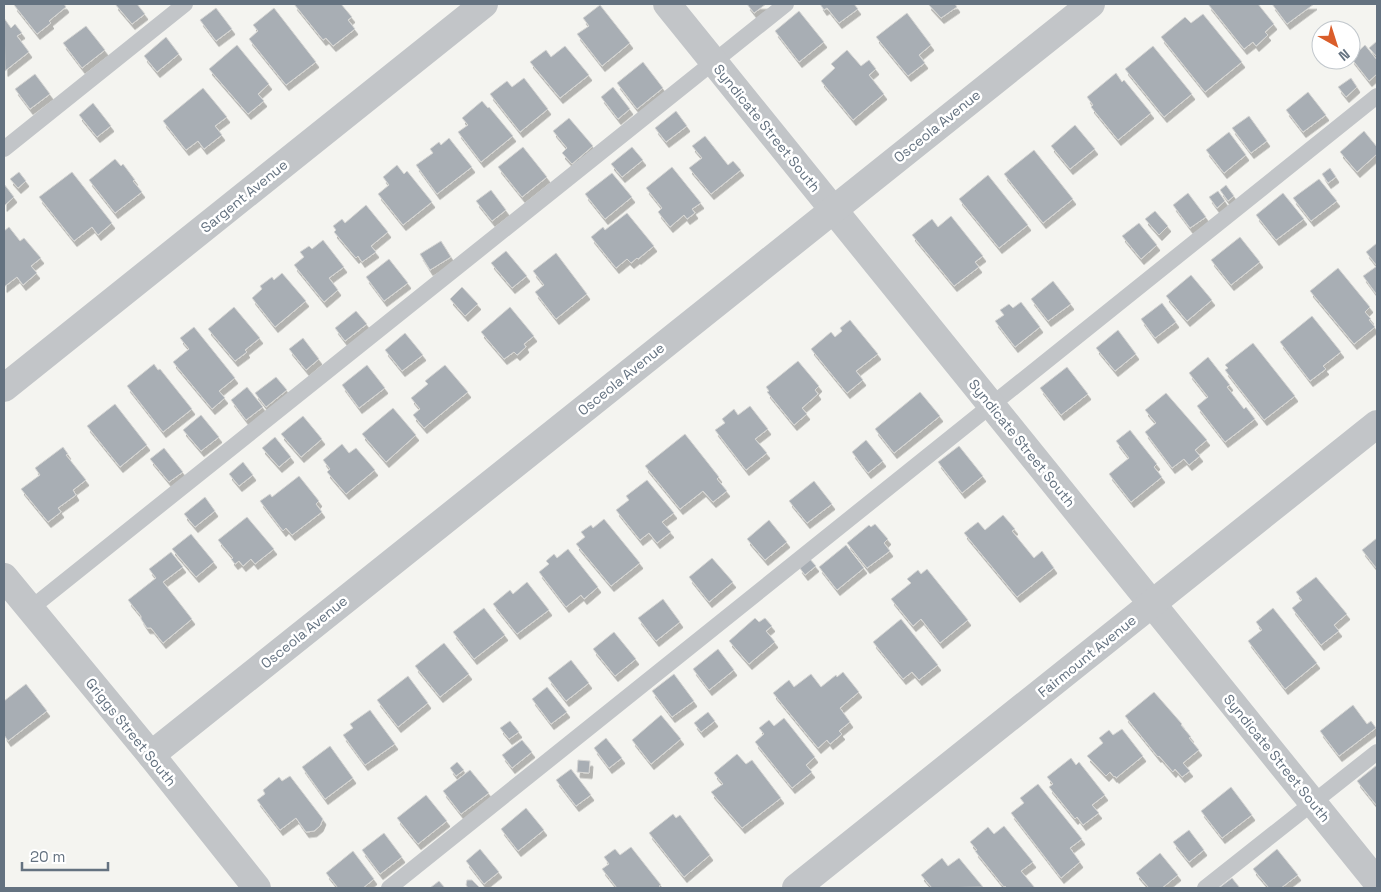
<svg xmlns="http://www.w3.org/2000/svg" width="1381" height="892" font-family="'Space Grotesk',sans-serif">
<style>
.building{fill:#a8aeb4;stroke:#d5d5d3;filter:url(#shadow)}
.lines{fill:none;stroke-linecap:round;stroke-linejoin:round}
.service{stroke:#c2c5c8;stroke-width:16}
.minor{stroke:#c2c5c8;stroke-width:28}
.labels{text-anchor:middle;stroke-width:5;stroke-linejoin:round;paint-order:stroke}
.street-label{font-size:14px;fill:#647280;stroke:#fff}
</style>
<defs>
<filter id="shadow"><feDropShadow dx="3" dy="5.5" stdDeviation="0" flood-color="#0004"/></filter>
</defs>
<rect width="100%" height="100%" fill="#f4f4f0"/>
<g class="building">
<path d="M16 4H64L66 7 49 21 51 23 37 34 14 5Z"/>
<path d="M115 4H137L145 14 132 24Z"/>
<path d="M294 4H341L352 17 348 20 355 29 333 46 326 38 323 40Z"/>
<path d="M747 4H766L754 13Z"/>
<path d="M820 4H854L858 9 839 23 827 8 824 10Z"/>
<path d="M928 4H955L957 7 941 18Z"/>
<path d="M1208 4H1258L1274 24 1265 32 1268 35 1256 46 1253 42 1244 49Z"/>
<path d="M1272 4H1314L1287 24Z"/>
<path d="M600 5 630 43 602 66 577 34 589 26 583 18Z"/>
<path d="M216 8 232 29 216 41 200 20Z"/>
<path d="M274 8 316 62 286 85 249 39 258 31 253 25Z"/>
<path d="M799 11 824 42 799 62 775 31Z"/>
<path d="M907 13 931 45 919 55 925 63 908 76 876 37Z"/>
<path d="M1203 14 1242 62 1205 92 1161 37 1185 17 1191 23Z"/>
<path d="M4 18 11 28 15 24 22 33 17 36 29 52 5 71Z"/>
<path d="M86 26 105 50 82 68 63 43Z"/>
<path d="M166 37 179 54 157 72 144 56Z"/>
<path d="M1377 41V57L1369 48Z"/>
<path d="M237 45 269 84 258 94 264 101 248 114 209 69Z"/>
<path d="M1365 45 1377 60V74L1369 81 1351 58Z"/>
<path d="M565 46 589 75 560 98 530 62 546 50 551 57Z"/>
<path d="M1153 46 1192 94 1164 117 1125 69Z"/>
<path d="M847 50 861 66 869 60 876 69 869 75 884 94 853 120 821 81 835 68 831 64Z"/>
<path d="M643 62 663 88 637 109 617 83Z"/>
<path d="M1116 73 1122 82 1124 80 1151 113 1118 140 1091 107 1093 105 1087 97Z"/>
<path d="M35 74 50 94 30 109 15 89Z"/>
<path d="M524 78 548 109 520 132 490 94 507 81 512 87Z"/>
<path d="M1351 78 1357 87 1346 97 1338 87Z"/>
<path d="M613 87 630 109 618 119 601 97Z"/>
<path d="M203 88 227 117 215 126 222 135 204 149 198 141 186 150 163 121Z"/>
<path d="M1308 92 1326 115 1303 132 1286 110Z"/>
<path d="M482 101 488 108 489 107 513 136 481 162 458 132 468 125 462 118Z"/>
<path d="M93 103 111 126 97 137 79 115Z"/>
<path d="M676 111 687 126 666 142 655 128Z"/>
<path d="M1249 116 1267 141 1251 153 1232 128Z"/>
<path d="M569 118 593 146 572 164 562 153 567 148 553 131Z"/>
<path d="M1075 125 1095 149 1070 169 1051 146Z"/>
<path d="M1364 131 1377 147V154L1357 172 1340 152Z"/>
<path d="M1229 132 1246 155 1224 173 1206 150Z"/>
<path d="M705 136 728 165 733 161 741 170 711 194 689 168 702 158 692 146Z"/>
<path d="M449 138 472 167 437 194 416 165 433 153 430 149 439 142 441 145Z"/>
<path d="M523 147 547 177 522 197 498 167Z"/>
<path d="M632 147 643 160 622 177 611 164Z"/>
<path d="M1034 150 1073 199 1043 223 1004 174Z"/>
<path d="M115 159 121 166 123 164 135 180 133 181 142 192 115 213 89 180Z"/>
<path d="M397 165 404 174 407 171 432 202 403 225 378 194 389 185 383 177Z"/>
<path d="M672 167 701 203 692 209 695 213 687 219 684 215 670 227 658 212 662 208 646 188Z"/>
<path d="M1330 168 1336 177 1328 183 1322 174Z"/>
<path d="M19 172 26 181 18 188 10 179Z"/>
<path d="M72 172 112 223 98 235 92 227 74 241 39 197Z"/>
<path d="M612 173 632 197 605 219 585 194Z"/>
<path d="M988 175 1028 225 999 248 959 199Z"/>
<path d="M1319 179 1337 201 1311 221 1293 198Z"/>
<path d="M4 184 14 197 4 206Z"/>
<path d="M1226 185 1234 196 1228 201 1220 190Z"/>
<path d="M491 190 506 210 492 221 476 201Z"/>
<path d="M1218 191 1225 201 1217 208 1209 197Z"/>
<path d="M1188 193 1206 217 1190 228 1173 205Z"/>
<path d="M1283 193 1304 219 1276 240 1256 215Z"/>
<path d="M366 205 388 232 371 246 376 252 362 262 358 256 356 258 334 232 336 230 333 226 342 219 345 223Z"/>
<path d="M1155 211 1168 226 1159 235 1145 219Z"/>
<path d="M627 213 654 246 638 259 637 258 631 263 627 259 616 268 591 237 603 227 605 230Z"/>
<path d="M951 216 983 256 975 262 979 267 954 286 912 235 932 219 938 227Z"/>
<path d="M1139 223 1157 245 1141 259 1122 236Z"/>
<path d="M9 227 20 241 24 238 41 258 31 266 37 273 23 285 17 277 4 287V231Z"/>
<path d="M1240 237 1260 262 1231 285 1211 260Z"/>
<path d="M323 240 344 267 329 278 338 290 324 302 294 265 304 257 300 252 309 246 312 249Z"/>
<path d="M441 241 451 257 430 270 420 254Z"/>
<path d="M1377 243V295L1363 276 1377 266 1366 252Z"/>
<path d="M506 251 527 276 512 288 491 263Z"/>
<path d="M556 253 587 294 556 319 535 292 544 285 533 271Z"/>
<path d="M389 259 408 283 384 301 366 277Z"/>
<path d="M1338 268 1370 307 1365 312 1371 319 1369 320 1375 327 1354 344 1310 291Z"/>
<path d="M282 273 306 301 275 327 252 298 262 289 260 286 272 277 274 280Z"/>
<path d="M1191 275 1212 300 1187 321 1166 296Z"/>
<path d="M1053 281 1071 304 1048 321 1031 299Z"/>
<path d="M462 287 478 304 465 316 450 299Z"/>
<path d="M1021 302 1040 327 1015 347 995 321 1004 315 1000 310 1009 304 1013 308Z"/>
<path d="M1162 303 1176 322 1155 338 1141 319Z"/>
<path d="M234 307 260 338 245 350 247 352 235 361 208 329Z"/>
<path d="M510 307 534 336 524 344 526 347 517 355 514 352 504 359 481 332Z"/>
<path d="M356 311 367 324 345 341 335 328Z"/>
<path d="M1312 316 1341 352 1323 366 1326 369 1310 381 1280 342Z"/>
<path d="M850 320 878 354 856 371 863 380 847 393 811 349 831 332 835 337 842 331 840 328Z"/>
<path d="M194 327 235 378 219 391 225 398 212 409 173 362 189 349 180 338Z"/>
<path d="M1118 330 1136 354 1115 371 1096 348Z"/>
<path d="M405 333 423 355 402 371 385 350Z"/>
<path d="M303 338 319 359 306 370 289 349Z"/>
<path d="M1253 343 1295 396 1264 420 1225 370 1228 368 1225 365Z"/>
<path d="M1208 357 1230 385 1227 387 1244 409 1246 407 1255 419 1225 442 1197 406 1208 397 1189 373Z"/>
<path d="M798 361 819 386 815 390 818 394 802 408 807 414 794 425 767 392 769 391 766 387Z"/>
<path d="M154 364 158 370 160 369 192 409 163 432 127 386Z"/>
<path d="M367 365 385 388 359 408 342 385Z"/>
<path d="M445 365 468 392 424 428 413 415 420 409 411 398 428 384 425 381Z"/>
<path d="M1067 367 1088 394 1061 415 1040 388Z"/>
<path d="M276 377 287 390 266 407 255 393Z"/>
<path d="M247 387 263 407 246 420 231 400Z"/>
<path d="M920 392 940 416 894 453 875 429Z"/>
<path d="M1166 393 1207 440 1195 450 1200 456 1189 465 1184 459 1172 468 1145 432 1156 423 1145 410Z"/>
<path d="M115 404 147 445 120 467 87 426Z"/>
<path d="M750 406 768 429 755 439 767 453 746 470 715 430 725 423 722 419 734 409 738 415Z"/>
<path d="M393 408 416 435 386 462 362 434Z"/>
<path d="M201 415 219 437 201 451 183 430Z"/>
<path d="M303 416 322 439 301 457 281 434Z"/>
<path d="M1130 430 1157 464 1154 467 1162 477 1131 502 1109 474 1129 458 1116 441Z"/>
<path d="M685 434 719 477 717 479 727 491 713 502 703 491 680 509 645 466Z"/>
<path d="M275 437 291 457 279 467 262 448Z"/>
<path d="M866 440 883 461 868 473 852 452Z"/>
<path d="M342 444 349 453 356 448 375 470 346 494 327 472 330 469 323 460Z"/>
<path d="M959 446 983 476 962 493 938 462Z"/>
<path d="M63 447 68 454 66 455 86 480 73 490 76 495 58 508 61 512 48 522 21 489 40 475 35 468Z"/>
<path d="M164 448 183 472 169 482 150 459Z"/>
<path d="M243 462 253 475 239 486 229 474Z"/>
<path d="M299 476 319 501 316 504 322 512 292 535 286 528 283 531 260 501 270 494 272 497Z"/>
<path d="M647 480 674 513 662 522 671 532 657 543 649 533 640 540 616 510 629 500 626 496Z"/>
<path d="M814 481 832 504 807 523 789 501Z"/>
<path d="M205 497 215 511 195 527 184 514Z"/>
<path d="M1003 515 1015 529 1012 531 1034 558 1042 551 1054 568 1017 597 964 533 978 522 985 530Z"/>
<path d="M247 517 274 549 255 564 251 559 243 566 239 561 235 564 231 559 233 558 218 540Z"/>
<path d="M604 519 640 563 611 586 576 544 585 537 581 532 591 525 593 528Z"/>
<path d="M769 520 787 542 765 560 747 539Z"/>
<path d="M875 524 888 539 884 543 890 551 867 568 847 543 869 525 871 527Z"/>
<path d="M191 534 214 562 196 577 172 549Z"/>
<path d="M1377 538V569L1362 550Z"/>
<path d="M846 545 864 568 837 590 819 567Z"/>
<path d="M568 549 598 587 584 599 581 595 566 607 539 572 549 564 546 561 554 554 557 558Z"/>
<path d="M171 552 183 567 163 582 192 619 163 643 151 628H147L141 619V616L128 600 156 578 149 569Z"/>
<path d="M712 558 733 582 709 602 689 577Z"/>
<path d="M809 558 816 566 805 575 799 567Z"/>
<path d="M927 569 968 620 940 643 921 619 913 626 891 599 911 583 907 579 918 570 921 574Z"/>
<path d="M1316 577 1347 614 1334 625 1339 631 1321 645 1292 608 1302 600 1296 592Z"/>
<path d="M527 582 549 610 517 634 493 604 510 590 513 594Z"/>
<path d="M663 599 680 622 656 641 638 618Z"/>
<path d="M484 608 505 635 474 659 453 632Z"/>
<path d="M1273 608 1317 663 1285 689 1248 641 1262 630 1256 622Z"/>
<path d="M755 618 759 622 765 618 772 626 766 631 775 642 749 664 729 641Z"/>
<path d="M901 619 938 665 919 680 912 672 903 679 873 642Z"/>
<path d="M614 632 636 659 615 676 593 649Z"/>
<path d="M444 643 469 674 440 697 415 666Z"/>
<path d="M718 649 734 670 709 690 693 669Z"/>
<path d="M571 660 589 683 566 701 548 678Z"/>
<path d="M843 672 859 692 840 708 850 722 839 731 842 734 830 744 827 740 818 748 773 693 789 680 794 687 811 674 821 687 836 675 837 677Z"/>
<path d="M674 674 694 701 672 717 652 691Z"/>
<path d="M408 676 428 703 398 727 377 700Z"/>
<path d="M26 684 47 711 8 741 4 735V701Z"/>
<path d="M547 687 567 712 551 724 532 699Z"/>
<path d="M1154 692 1182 724 1181 725 1191 737 1189 738 1199 750 1183 763 1190 771 1182 777 1175 769 1173 772 1159 756 1158 757 1125 716Z"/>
<path d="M1353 705 1367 724 1371 721 1376 728 1339 756 1320 731Z"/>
<path d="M370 710 395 744 365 765 343 735 353 728 350 724Z"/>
<path d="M708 712 715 721 701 732 694 723Z"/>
<path d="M661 715 681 739 651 764 632 740Z"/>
<path d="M784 718 815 757 806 765 812 772 792 788 755 742 764 734 759 728 769 720 774 726Z"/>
<path d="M510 721 519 732 509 739 500 728Z"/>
<path d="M1122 729 1143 756 1116 778 1115 776 1114 777 1110 772 1106 776 1087 756 1103 743 1099 738 1109 730 1113 735Z"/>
<path d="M606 738 622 758 609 768 594 748Z"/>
<path d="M522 740 532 752 512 768 502 755Z"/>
<path d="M330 746 353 778 325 799 302 767Z"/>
<path d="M737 754 746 764 752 760 781 798 742 828 711 792 723 784 714 773Z"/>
<path d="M1071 758 1076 765 1079 762 1105 795 1092 805 1099 813 1083 825 1077 817 1075 819 1049 787 1053 784 1047 777Z"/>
<path d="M578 760 590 761 589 773 577 772Z"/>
<path d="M457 762 464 770 456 776 450 768Z"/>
<path d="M1377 765V806L1357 781Z"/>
<path d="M571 769 591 795 576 806 556 780Z"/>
<path d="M470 770 489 793 461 814 443 791Z"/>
<path d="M290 776 323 819 320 826 314 831 306 832 296 818 280 830 257 800 265 794 263 790 279 777 282 781Z"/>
<path d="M1038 784 1082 839 1070 848 1080 862 1061 878 1011 813 1024 803 1020 798Z"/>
<path d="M1231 787 1252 815 1222 838 1201 811Z"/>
<path d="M426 795 447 821 418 844 397 818Z"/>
<path d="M526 808 544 830 518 851 501 829Z"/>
<path d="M673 814 676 818 680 815 710 855 684 877 649 833Z"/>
<path d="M1004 826 1033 862 1021 871 1035 888H1007L1005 886 1004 887 975 851 977 850 970 842 988 827 994 834Z"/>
<path d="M1189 830 1204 850 1189 862 1173 842Z"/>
<path d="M384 833 402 857 380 874 362 850Z"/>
<path d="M631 847 661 885 659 886 661 888H617L602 869 609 864 604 857 615 849 620 855Z"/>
<path d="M480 849 499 872 484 884 466 861Z"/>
<path d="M1277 849 1298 875 1281 888H1269L1253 869Z"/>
<path d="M353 851 374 879 363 888H338L326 873Z"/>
<path d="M1160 853 1178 875 1162 888H1149L1136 873Z"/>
<path d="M942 858 948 866 959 858 983 887 932 888 921 875Z"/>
<path d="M1232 878 1240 888H1219Z"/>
<path d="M467 880H472L480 888H468L466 885Z"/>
<path d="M439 881 445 888H430Z"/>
</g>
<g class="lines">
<g class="service">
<path d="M4 149 185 4"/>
<path d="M30 609 786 4"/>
<path d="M389 888 1377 96"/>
<path d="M1205 888 1377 752"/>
</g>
<g class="minor">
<path d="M667 4 1377 882"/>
<path d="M4 388 484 4"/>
<path d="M4 577 151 755 257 888"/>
<path d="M151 755 1091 4"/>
<path d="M796 888 1377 424"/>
</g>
</g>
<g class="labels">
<g class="street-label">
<text transform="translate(937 126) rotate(-39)" y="5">Osceola Avenue</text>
<text transform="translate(767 128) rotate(51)" y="5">Syndicate Street South</text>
<text transform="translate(244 196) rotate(-39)" y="5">Sargent Avenue</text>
<text transform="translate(621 379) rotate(-39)" y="5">Osceola Avenue</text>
<text transform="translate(1022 443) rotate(51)" y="5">Syndicate Street South</text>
<text transform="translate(304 632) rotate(-39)" y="5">Osceola Avenue</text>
<text transform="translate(1087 656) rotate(-39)" y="5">Fairmount Avenue</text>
<text transform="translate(131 732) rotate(51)" y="5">Griggs Street South</text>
<text transform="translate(1277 758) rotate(51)" y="5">Syndicate Street South</text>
</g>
</g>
<rect width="1381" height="892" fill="none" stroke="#647280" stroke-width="10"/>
<g transform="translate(1336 45) rotate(141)"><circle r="24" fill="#ffffff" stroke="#c1c7cc"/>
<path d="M0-4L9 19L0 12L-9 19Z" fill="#da5d2a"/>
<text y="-8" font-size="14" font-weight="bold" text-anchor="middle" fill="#647280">N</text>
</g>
<path d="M22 862v8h86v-8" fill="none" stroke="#647280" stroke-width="2.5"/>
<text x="30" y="862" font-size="15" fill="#647280" stroke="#ffffff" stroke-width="4" paint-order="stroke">20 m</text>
</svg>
